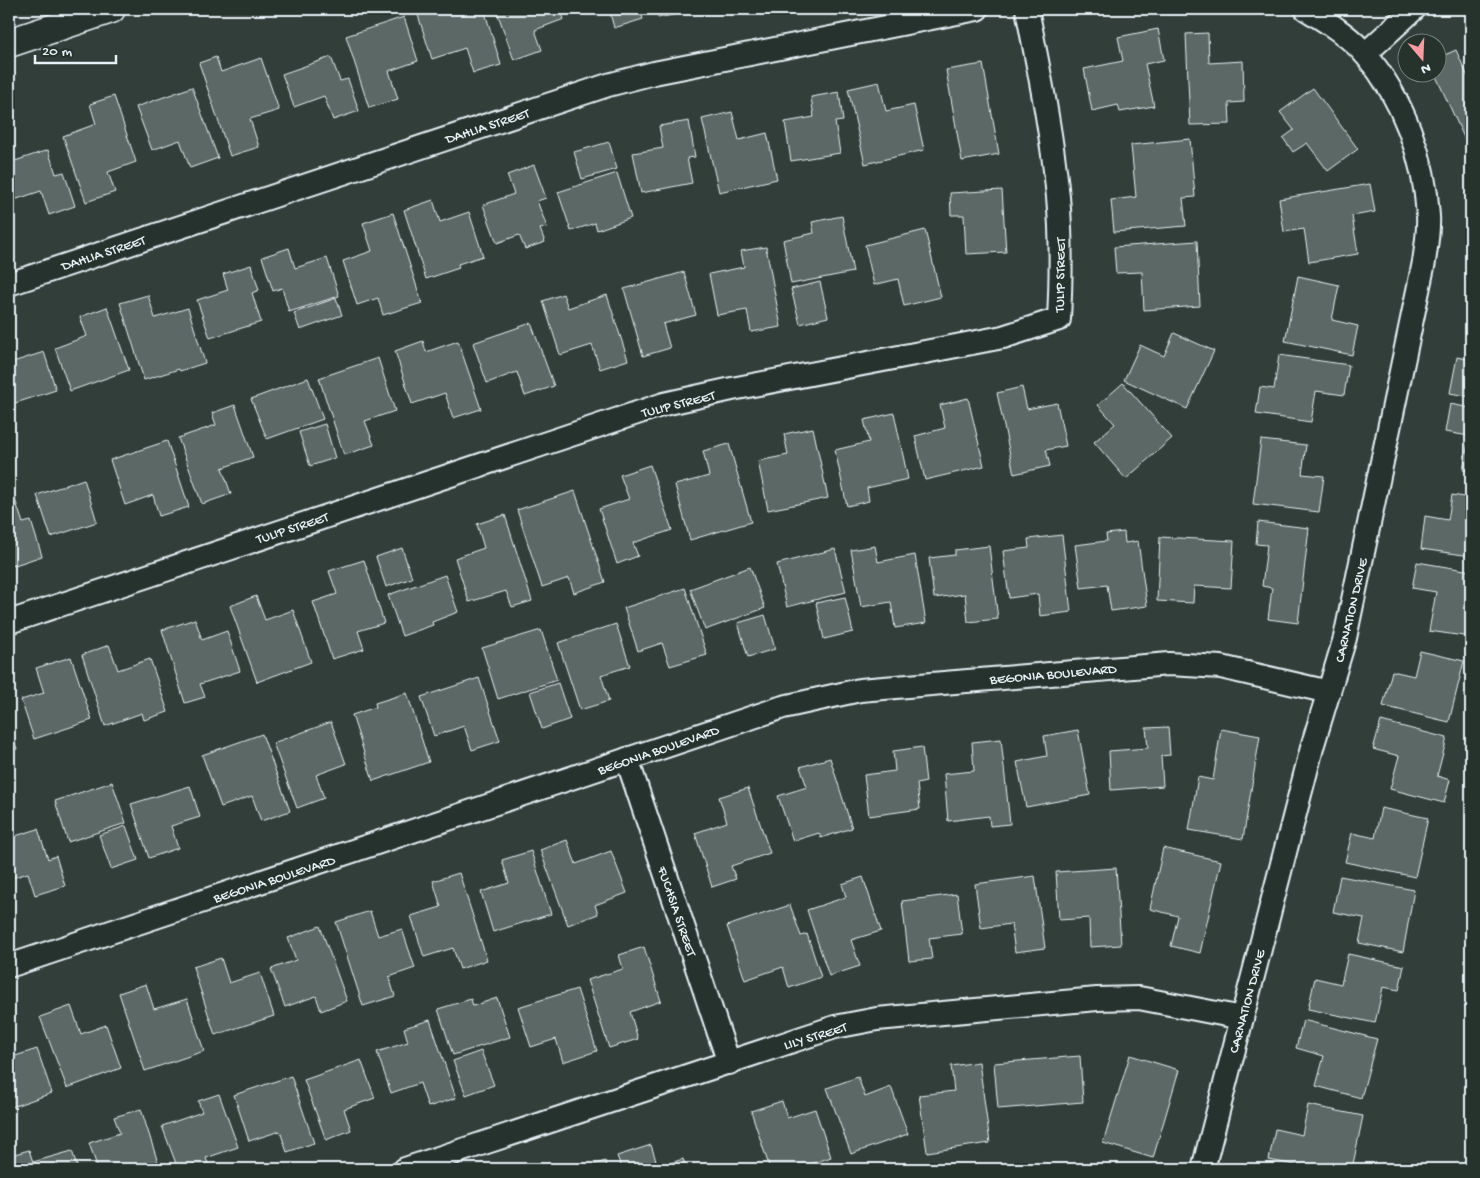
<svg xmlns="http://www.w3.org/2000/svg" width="1480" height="1178" font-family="'Gochi Hand',sans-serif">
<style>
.building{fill:#5c6865;stroke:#e8f1f8}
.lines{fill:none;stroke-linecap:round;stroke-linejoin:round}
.minor-casing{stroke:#e8f1f8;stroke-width:26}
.primary-casing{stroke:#e8f1f8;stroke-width:31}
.minor{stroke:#26332d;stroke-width:22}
.primary{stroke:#26332d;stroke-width:28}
.labels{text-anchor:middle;stroke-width:5;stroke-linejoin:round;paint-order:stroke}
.street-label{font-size:14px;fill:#e8f1f8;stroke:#26332d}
</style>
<rect width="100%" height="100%" fill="#323e39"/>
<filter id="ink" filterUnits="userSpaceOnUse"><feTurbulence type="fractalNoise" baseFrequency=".02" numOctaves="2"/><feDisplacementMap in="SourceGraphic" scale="10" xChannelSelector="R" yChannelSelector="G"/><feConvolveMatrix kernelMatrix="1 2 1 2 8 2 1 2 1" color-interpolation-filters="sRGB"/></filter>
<g filter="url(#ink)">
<g class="building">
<path d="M416 9H442V11L449 9H484L501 65 473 73 465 48 432 59Z"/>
<path d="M496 9H560L564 19 535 30 542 50 514 60Z"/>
<path d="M609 9H640L643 19 614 28Z"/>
<path d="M656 9H687V12L658 18Z"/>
<path d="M404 17 418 61 389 71 398 99 369 108 346 36Z"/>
<path d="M1158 29 1164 60 1145 64 1154 106 1120 112 1118 105 1092 111 1084 69 1123 61 1118 37Z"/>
<path d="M1208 33 1209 63 1243 61 1244 102 1229 103 1230 124 1190 125 1186 34Z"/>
<path d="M1456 50 1468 77 1471 76V143L1467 144 1434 72H1438V58Z"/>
<path d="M216 57 221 72 261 58 279 110 250 119 259 147 230 156 199 63Z"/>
<path d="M331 57 340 81 348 79 359 111 333 120 324 96 294 107 282 74Z"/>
<path d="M983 64 999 154 962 161 946 70Z"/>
<path d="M879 82 886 111 914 105 924 150 865 164 848 89Z"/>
<path d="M192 87 218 158 190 168 180 140 152 150 136 107Z"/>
<path d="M1313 88 1358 149 1328 171 1307 143 1293 152 1283 138 1294 130 1280 112Z"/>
<path d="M839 92 843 121 835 122 840 153 791 161 785 122 814 117 811 97Z"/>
<path d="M114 96 136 162 108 172 115 192 86 202 63 136 96 124 90 104Z"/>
<path d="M732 112 739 140 767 133 777 179 719 192 702 119Z"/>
<path d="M689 121 695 157 687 158 692 183 641 193 633 153 663 148 659 126Z"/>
<path d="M1190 139 1195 197 1183 198 1186 226 1114 232 1111 200 1136 197 1131 145Z"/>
<path d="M609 142 617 169 582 179 574 152Z"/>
<path d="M48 150 56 174 64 172 75 206 49 215 41 191 11 201 9 196V163Z"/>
<path d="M534 165 546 198 537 201 547 227 540 229 545 242 525 249 519 235 497 243 483 205 514 194 507 175Z"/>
<path d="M617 173 631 218 597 230 595 223 571 231 558 192Z"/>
<path d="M1370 184 1375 212 1352 216 1358 254 1309 262 1304 229 1284 232 1279 199Z"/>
<path d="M1002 190 1006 252 966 254 964 215H951L950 193Z"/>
<path d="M433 200 440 222 469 212 483 256 458 264 459 268 426 279 404 210Z"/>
<path d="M393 213 422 303 383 315 378 298 357 305 343 261 372 251 363 223Z"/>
<path d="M842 216 853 272 791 284 783 240 814 233 812 222Z"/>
<path d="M925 230 941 297 904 306 898 279 874 285 865 245Z"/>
<path d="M1197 241 1200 306 1144 310 1142 272 1116 273 1114 247Z"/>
<path d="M766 247 781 327 751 332 747 310 717 315 709 274 744 267 741 251Z"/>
<path d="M289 248 295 268 327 258 339 296 289 312 282 288 273 291 262 257Z"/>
<path d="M251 265 259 290 252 293 261 322 210 338 197 300 228 290 223 274Z"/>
<path d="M684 272 696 315 663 324 670 348 643 356 624 289Z"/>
<path d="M1298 276 1339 285 1332 320 1358 326 1352 355 1285 341Z"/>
<path d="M820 282 828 317 800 324 791 289Z"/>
<path d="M563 294 568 308 607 295 628 360 600 369 592 345 560 355 543 301Z"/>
<path d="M148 295 155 318 188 308 205 363 180 371 179 369 144 380 120 303Z"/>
<path d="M336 298 342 315 300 330 294 313Z"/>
<path d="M107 307 129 370 70 391 55 348 87 336 80 317Z"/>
<path d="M531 323 554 386 525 396 517 372 487 383 473 343Z"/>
<path d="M1174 333 1214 351 1187 409 1124 380 1140 345 1164 356Z"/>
<path d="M423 341 426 352 458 341 481 409 453 418 445 393 412 404 395 351Z"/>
<path d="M9 349 13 362 44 352 56 390 9 405Z"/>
<path d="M1279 355 1349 365 1344 395 1316 391 1311 422 1256 414 1260 387 1274 389Z"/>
<path d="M1457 357 1471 360V397L1450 393Z"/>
<path d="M378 358 395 411 365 421 374 445 344 455 319 378Z"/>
<path d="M308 378 323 419 267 439 251 399Z"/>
<path d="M1123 383 1172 438 1126 479 1094 442 1115 424 1098 405Z"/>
<path d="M1022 387 1027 409 1057 403 1066 446 1046 450 1050 466 1014 474 997 393Z"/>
<path d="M968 398 984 466 925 480 915 436 945 428 940 405Z"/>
<path d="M1450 404 1471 408V471L1463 470 1469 436 1445 432Z"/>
<path d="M235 405 253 457 222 468 231 494 202 504 178 438 216 425 212 413Z"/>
<path d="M894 413 908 479 867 488 869 501 847 506 835 450 869 442 864 420Z"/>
<path d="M325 424 335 458 310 466 299 432Z"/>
<path d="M813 428 828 498 768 510 758 461 788 455 784 434Z"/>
<path d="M1261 440 1306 445 1302 474 1324 476 1319 512 1253 504Z"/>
<path d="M167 441 189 507 159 516 153 495 125 505 110 460Z"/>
<path d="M729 444 751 522 690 540 675 485 709 476 703 451Z"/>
<path d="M650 465 672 530 633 543 638 556 617 564 599 509 629 499 620 475Z"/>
<path d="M84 479 97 522 51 537 37 495Z"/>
<path d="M9 482 23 523 31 521 42 556 9 567Z"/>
<path d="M575 491 605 582 574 593 569 578 542 587 517 510Z"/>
<path d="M1452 495 1471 498V556L1421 549 1425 516 1448 520Z"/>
<path d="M505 515 532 601 512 607 506 591 469 602 455 558 484 548 477 524Z"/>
<path d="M1258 522 1309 528 1298 623 1268 619 1272 588 1262 586 1267 545 1256 544Z"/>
<path d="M1124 532 1125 543 1138 541 1147 606 1111 611 1107 585 1081 588 1075 545 1107 541 1106 534Z"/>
<path d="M1062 535 1071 612 1040 616 1038 594 1009 598 1003 551 1029 548 1028 539Z"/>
<path d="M1160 537 1234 541 1231 588 1194 586 1193 603 1157 601Z"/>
<path d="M875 546 878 562 915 555 926 623 895 628 891 602 861 607 851 550Z"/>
<path d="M989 546 998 619 968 622 965 594 934 598 929 558 955 555V550Z"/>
<path d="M402 548 412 578 386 587 376 557Z"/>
<path d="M835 549 846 592 787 607 777 564Z"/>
<path d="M364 560 384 623 358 631 364 649 332 659 313 602 337 594 329 571Z"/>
<path d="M1417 562 1471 571V637L1429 631 1436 592 1412 588Z"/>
<path d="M750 567 765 608 705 630 690 589Z"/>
<path d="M445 575 458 612 432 622 433 625 402 636 388 595Z"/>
<path d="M685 588 707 655 670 666 662 643 638 651 624 608Z"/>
<path d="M256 596 265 620 293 610 311 662 257 682 230 606Z"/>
<path d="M845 597 853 632 824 639 816 603Z"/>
<path d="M765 615 775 649 748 657 738 623Z"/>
<path d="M195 619 202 640 227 631 240 671 200 684 205 697 185 703 162 630Z"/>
<path d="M616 624 630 666 601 675 609 701 580 710 558 643Z"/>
<path d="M541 630 557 680 498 699 482 648Z"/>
<path d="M109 645 118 670 150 659 168 712 144 720 142 713 105 726 82 655Z"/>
<path d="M1420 651 1464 661 1449 722 1383 706 1392 671 1414 676Z"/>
<path d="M71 657 92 720 34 739 21 700 44 693 36 668Z"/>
<path d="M479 678 500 741 472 750 464 726 434 736 421 697Z"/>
<path d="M558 683 570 719 542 729 530 692Z"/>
<path d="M407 693 429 762 373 781 352 715 376 707 375 703Z"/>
<path d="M1381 721 1447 738 1437 776 1450 780 1444 803 1390 789 1399 756 1373 749Z"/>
<path d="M331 722 346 764 316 775 324 798 297 808 273 743Z"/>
<path d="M9 724 17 749 9 752Z"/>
<path d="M1168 727 1170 755 1161 756 1163 786 1111 790 1109 751 1148 748 1146 728Z"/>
<path d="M1221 729 1260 736 1243 839 1189 830 1198 777 1213 780Z"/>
<path d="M1078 730 1090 795 1026 807 1017 762 1047 756 1044 736Z"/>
<path d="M262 734 290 811 261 821 252 796 221 807 202 755Z"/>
<path d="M1001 739 1010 824 990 826 989 816 948 821 944 774 974 771 972 742Z"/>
<path d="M922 747 926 782 917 784 920 809 869 816 864 775 895 771 893 751Z"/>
<path d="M830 758 852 828 821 838 819 833 793 841 778 796 807 787 800 767Z"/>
<path d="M112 782 126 823 68 842 55 801Z"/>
<path d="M190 786 200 817 171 826 178 848 149 858 131 804Z"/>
<path d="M748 788 770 853 731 866 736 879 712 887 695 833 727 822 719 797Z"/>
<path d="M1381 808 1428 818 1415 877 1345 862 1352 833 1375 838Z"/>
<path d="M126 826 138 860 111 869 99 835Z"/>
<path d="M38 829 48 859 56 856 65 886 35 895 28 873 9 879V838Z"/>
<path d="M567 840 576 864 611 851 627 893 595 905 598 914 568 925 540 850Z"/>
<path d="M1163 848 1221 861 1200 953 1171 946 1178 916 1150 909Z"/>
<path d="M531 851 551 914 493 932 481 892 509 883 502 860Z"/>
<path d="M1116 868 1121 945 1090 947 1089 918 1059 920 1056 872Z"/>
<path d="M459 873 487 960 460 969 453 948 424 957 411 916 441 907 433 881Z"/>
<path d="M1035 876 1045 948 1015 952 1011 924 981 928 975 884Z"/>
<path d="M1340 876 1414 890 1403 952 1359 943 1364 918 1333 912Z"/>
<path d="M863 877 881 931 851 940 860 966 829 976 807 910 846 897 842 884Z"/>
<path d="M957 894 962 934 929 938 932 959 909 961 902 901Z"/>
<path d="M790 905 801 936 807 934 821 977 789 988 783 967 745 980 727 926Z"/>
<path d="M370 911 378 936 402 929 415 968 389 977 395 996 363 1006 336 922Z"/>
<path d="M320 926 347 1001 321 1011 316 996 285 1007 271 969 296 960 288 938Z"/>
<path d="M644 947 661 1001 630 1012 638 1039 609 1048 587 980 623 969 619 955Z"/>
<path d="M1348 954 1404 966 1399 990 1383 987 1375 1023 1308 1009 1315 978 1341 984Z"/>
<path d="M221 958 229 983 260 973 274 1016 215 1035 193 967Z"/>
<path d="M146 984 154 1009 187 999 204 1051 145 1071 119 993Z"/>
<path d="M577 989 597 1051 563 1062 556 1039 531 1047 518 1007Z"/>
<path d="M497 998 510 1037 453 1055 438 1009 471 999 473 1006Z"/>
<path d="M71 1006 81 1034 106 1025 121 1068 67 1088 40 1017Z"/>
<path d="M430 1020 456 1098 428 1107 420 1083 391 1093 377 1052 408 1042 404 1028Z"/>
<path d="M1303 1020 1377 1039 1361 1098 1316 1086 1324 1056 1296 1048Z"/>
<path d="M37 1049 52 1093 9 1108V1058Z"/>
<path d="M481 1051 494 1085 466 1095 453 1061Z"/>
<path d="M1130 1055 1179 1070 1153 1158 1103 1143Z"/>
<path d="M1080 1056 1083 1102 998 1109 994 1063Z"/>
<path d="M361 1060 375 1098 344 1109 351 1130 326 1140 304 1080Z"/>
<path d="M979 1062 990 1143 927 1152 919 1095 954 1091 951 1066Z"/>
<path d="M291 1076 314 1143 287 1152 280 1131 249 1141 234 1095Z"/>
<path d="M858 1077 865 1097 891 1087 908 1134 851 1154 827 1088Z"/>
<path d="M219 1094 238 1147 206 1158 210 1169H178L162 1126 202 1112 198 1101Z"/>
<path d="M782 1101 787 1118 815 1109 831 1157 805 1166 806 1169H770L751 1111Z"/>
<path d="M1308 1105 1363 1116 1352 1169H1316L1269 1160 1275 1129 1302 1135Z"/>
<path d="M141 1109 160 1169H98L89 1143 120 1133 114 1117Z"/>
<path d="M651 1145 658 1167 683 1159 687 1169H622L617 1156Z"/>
<path d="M29 1150 33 1162 72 1151 78 1169H16L11 1155Z"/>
<path d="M605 1161 608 1169H582Z"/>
</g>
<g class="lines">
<g class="minor-casing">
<g id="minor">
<path d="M1365 54 1414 9"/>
<path d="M9 284 608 85 654 73 977 9"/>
<path d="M9 622 664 404 732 389 1003 337 1059 319C1061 279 1062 238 1058 197 1052 134 1039 71 1027 9"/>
<path d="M627 759 729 1063"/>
<path d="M9 966 783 707 860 690 1169 664 1221 667 1329 692"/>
<path d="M405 1169 835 1027 877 1019 1097 999 1139 998 1242 1018"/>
<path d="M1203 1169 1313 744 1345 638 1424 262C1426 247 1429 231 1428 216 1425 159 1403 99 1366 55 1350 36 1327 22 1306 9"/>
</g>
</g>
<g class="primary-casing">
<path id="primary" d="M9 43 111 9"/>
</g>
<use href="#minor" class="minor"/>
<use href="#primary" class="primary"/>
</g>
</g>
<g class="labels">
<g class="street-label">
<text transform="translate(487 125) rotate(-18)" y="5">DAHLIA STREET</text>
<text transform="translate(103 252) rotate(-18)" y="5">DAHLIA STREET</text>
<text transform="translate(1059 275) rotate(-89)" y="5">TULIP STREET</text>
<text transform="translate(678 403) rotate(-14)" y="5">TULIP STREET</text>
<text transform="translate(292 527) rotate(-18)" y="5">TULIP STREET</text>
<text transform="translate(1350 610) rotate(-77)" y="5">CARNATION DRIVE</text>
<text transform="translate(1053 673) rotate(-5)" y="5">BEGONIA BOULEVARD</text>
<text transform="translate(658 749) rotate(-19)" y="5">BEGONIA BOULEVARD</text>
<text transform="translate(274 878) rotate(-18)" y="5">BEGONIA BOULEVARD</text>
<text transform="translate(678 911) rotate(71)" y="5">FUCHSIA STREET</text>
<text transform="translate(1246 1001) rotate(-75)" y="5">CARNATION DRIVE</text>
<text transform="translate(815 1035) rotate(-17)" y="5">LILY STREET</text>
</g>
</g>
<rect width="1480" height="1178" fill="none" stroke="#26332d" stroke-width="30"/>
<rect x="15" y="15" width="1450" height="1148" fill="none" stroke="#e8f1f8" stroke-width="2" filter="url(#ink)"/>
<g transform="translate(1422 58) rotate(161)"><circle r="24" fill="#26332d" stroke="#747f7e"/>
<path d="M0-4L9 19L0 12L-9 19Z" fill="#ff9aa2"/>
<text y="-8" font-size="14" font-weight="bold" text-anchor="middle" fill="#e8f1f8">N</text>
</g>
<path d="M35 55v8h81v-8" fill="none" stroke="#e8f1f8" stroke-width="2.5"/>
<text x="42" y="55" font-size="15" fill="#e8f1f8" stroke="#26332d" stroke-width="4" paint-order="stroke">20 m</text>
</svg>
